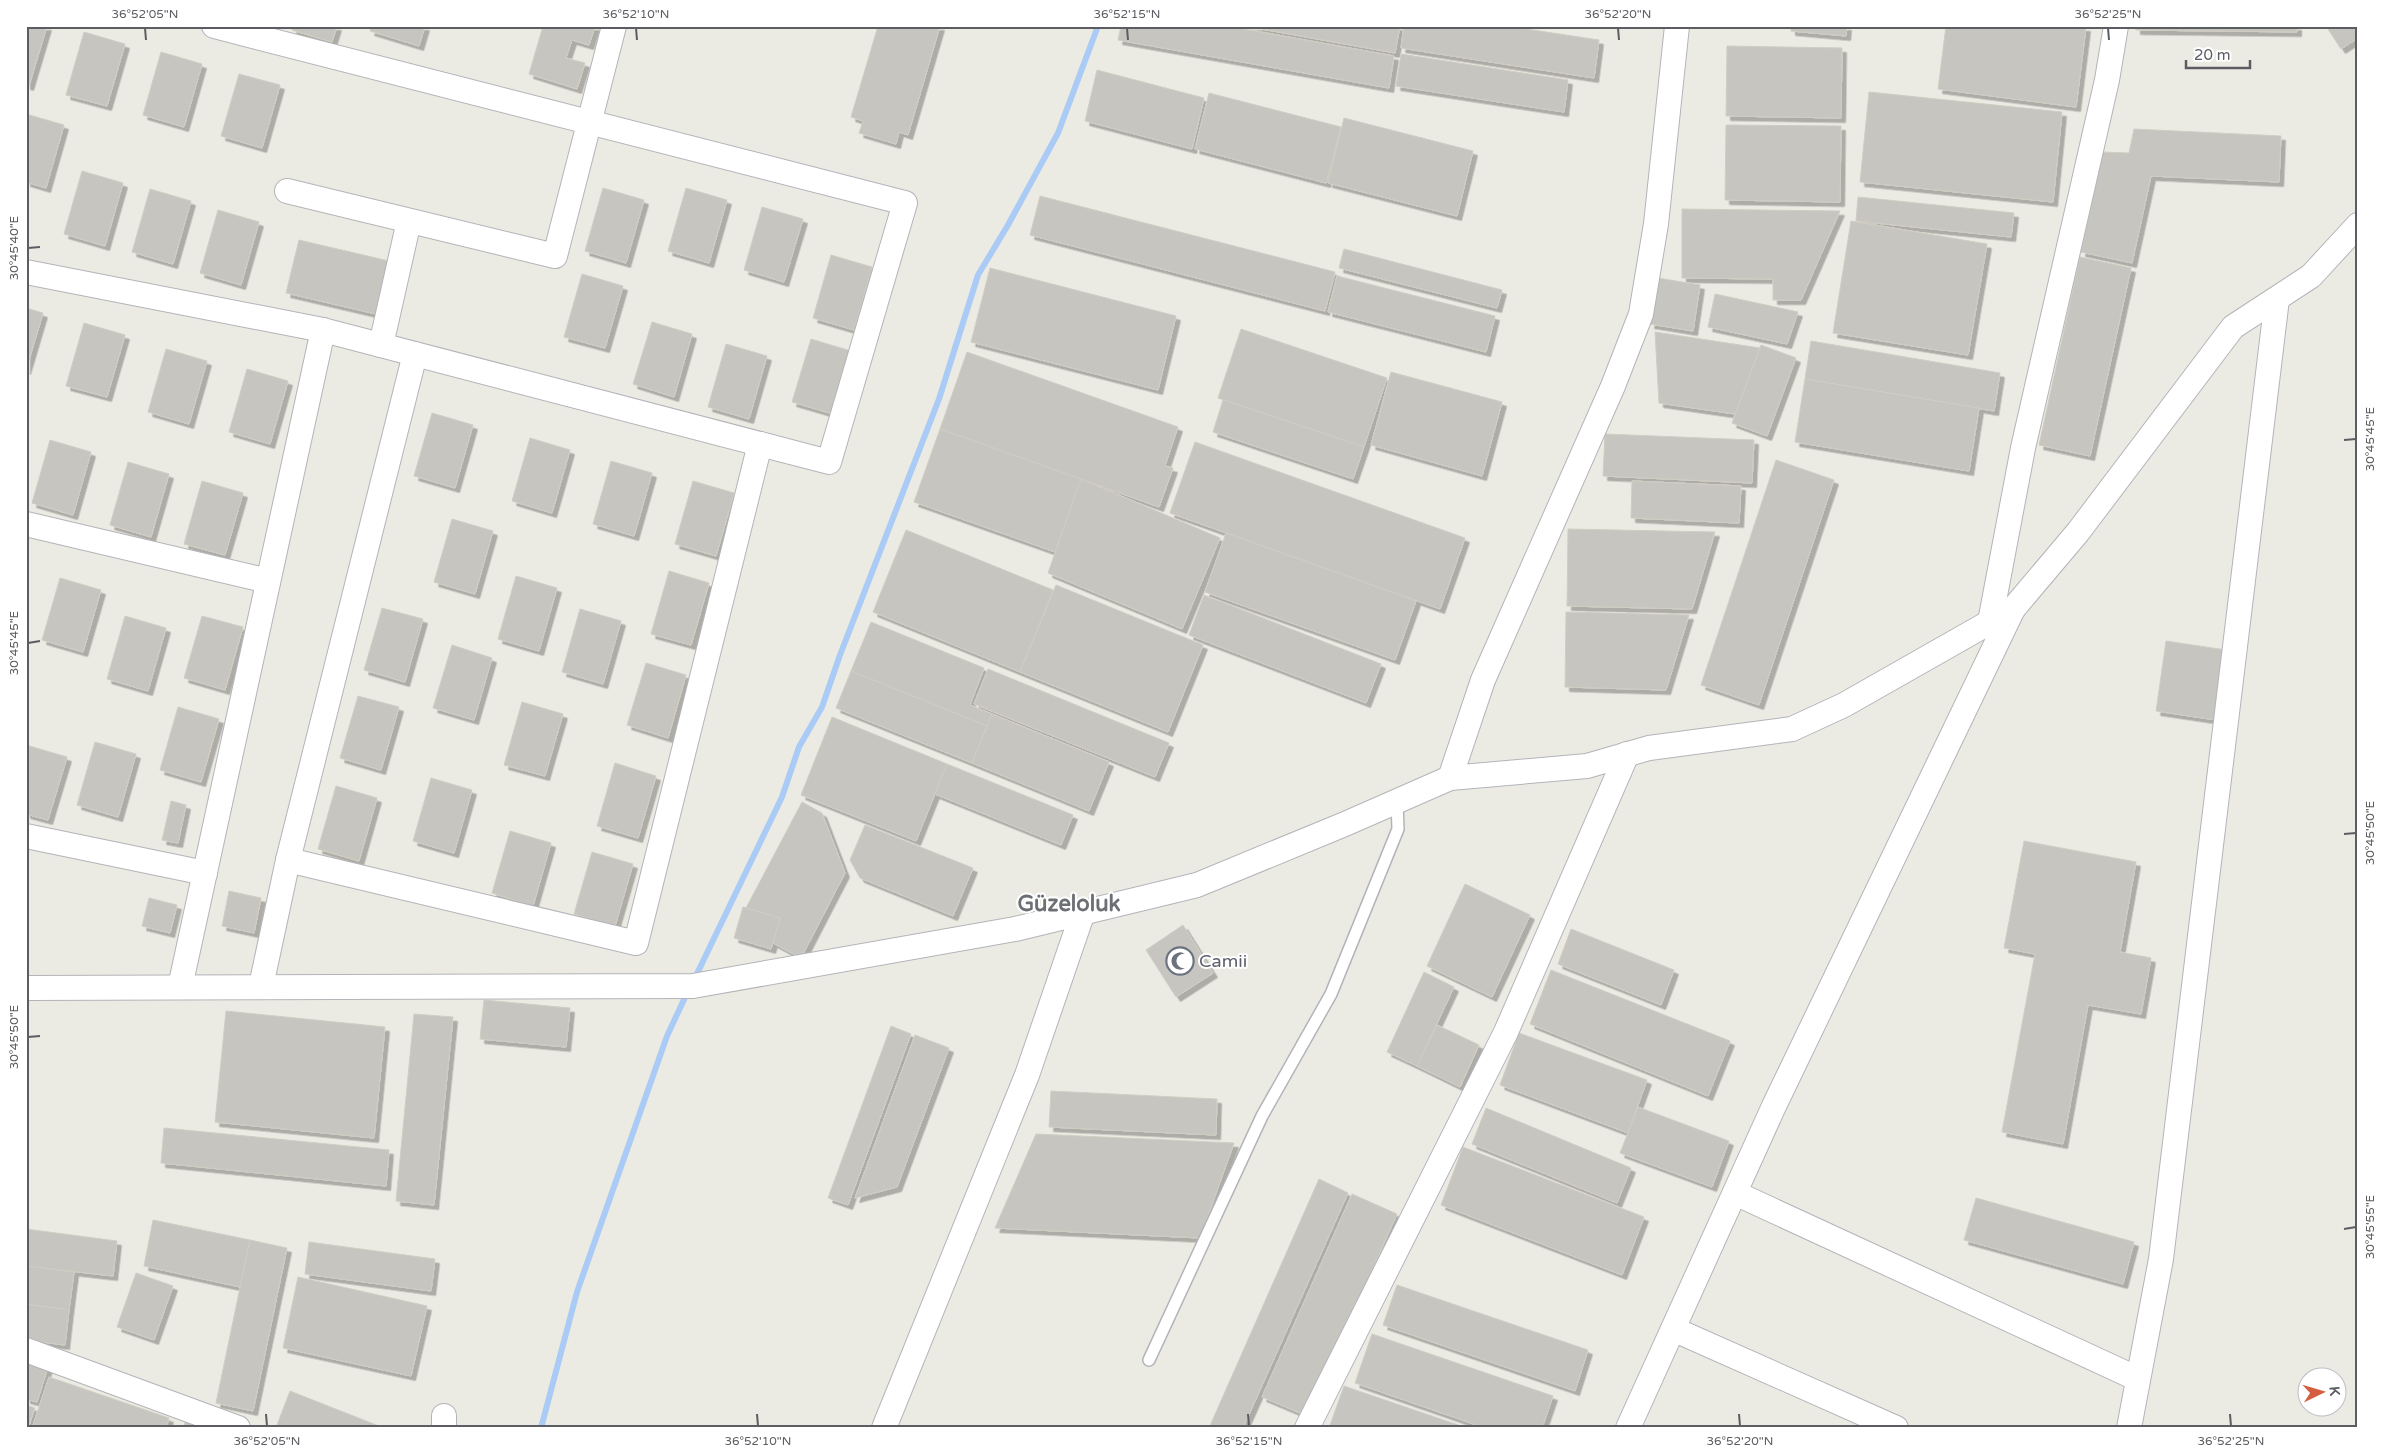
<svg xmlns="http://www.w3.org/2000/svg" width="2384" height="1454" font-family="'Varela Round',sans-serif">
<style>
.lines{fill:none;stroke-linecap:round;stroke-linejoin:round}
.stream{stroke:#aacbf5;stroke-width:6}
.building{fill:#c7c5c0;stroke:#d0cdc2;filter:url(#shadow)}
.lane-casing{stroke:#b3b4b9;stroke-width:14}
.street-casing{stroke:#b3b4b9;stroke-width:26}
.lane{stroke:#fff;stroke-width:11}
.street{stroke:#fff;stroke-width:24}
.ticks{fill:none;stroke:#5b5d62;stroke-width:2}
.labels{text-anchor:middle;stroke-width:4;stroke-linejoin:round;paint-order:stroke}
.worship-label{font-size:18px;fill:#5b616d;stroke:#fff;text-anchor:start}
.district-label{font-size:22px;font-weight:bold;fill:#6c6f74;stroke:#fff}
.neatline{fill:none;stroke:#5b5d62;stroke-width:2}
.ticks-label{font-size:12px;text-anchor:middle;fill:#5b5d62}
</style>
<defs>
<filter id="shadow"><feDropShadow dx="4.5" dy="4.5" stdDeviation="0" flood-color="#0004"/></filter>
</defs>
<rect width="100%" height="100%" fill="#ecebe3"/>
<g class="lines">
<g class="stream">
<path d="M694 980 782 797 799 747 822 707 840 655 939 399 978 275 1008 225 1058 133 1098 26"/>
<path d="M541 1428 577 1292 667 1036 688 991"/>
</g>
</g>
<g class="building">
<path d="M26 26H47L29 86 26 85Z"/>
<path d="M293 26H337L332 42 292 30Z"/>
<path d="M372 26H425L419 46 370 31Z"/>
<path d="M543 26H595L589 45 572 40 566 58 585 63 577 89 529 74Z"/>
<path d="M878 26H940L908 135 899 132 896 144 859 133 863 121 851 117Z"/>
<path d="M1121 26H1227L1394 56 1389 88 1118 40Z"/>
<path d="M1245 26H1400L1395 53Z"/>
<path d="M1404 26H1506L1599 40 1594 78 1401 48Z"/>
<path d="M1791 26H1847L1846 36 1791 31Z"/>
<path d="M1946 26 2086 27 2076 107 1938 89Z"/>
<path d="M2136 26H2297V32L2136 30Z"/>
<path d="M2326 26H2358V38L2341 49Z"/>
<path d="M84 32 125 44 107 106 66 95Z"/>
<path d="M1727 46 1842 48 1841 118 1726 116Z"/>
<path d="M161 52 202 64 184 127 143 115Z"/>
<path d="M1401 54 1568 80 1564 112 1396 86Z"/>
<path d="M1097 70 1204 98 1192 149 1085 121Z"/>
<path d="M239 74 280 85 262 148 221 136Z"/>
<path d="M1869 92 2062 112 2053 202 1860 182Z"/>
<path d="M1209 93 1341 127 1326 183 1195 149Z"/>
<path d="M26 114 64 125 46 188 26 182Z"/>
<path d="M1344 118 1473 151 1457 216 1328 183Z"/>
<path d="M1726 125 1841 126 1840 202 1725 200Z"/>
<path d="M2134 129 2281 136 2279 182 2151 176 2132 263 2081 252 2103 152 2129 153Z"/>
<path d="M82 171 123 183 105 246 64 234Z"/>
<path d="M603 188 644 200 626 263 585 251Z"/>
<path d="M686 188 727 200 709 263 668 251Z"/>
<path d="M150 189 191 201 173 264 132 252Z"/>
<path d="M1040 196 1335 272 1325 311 1030 235Z"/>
<path d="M1858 197 2014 213 2011 237 1856 221Z"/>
<path d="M762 207 803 219 784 282 744 270Z"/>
<path d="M1682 209 1840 211 1801 300H1773V279L1682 278Z"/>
<path d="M218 210 259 222 241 285 200 273Z"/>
<path d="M1851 221 1987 244 1968 355 1833 333Z"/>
<path d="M299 240 389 261 376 314 286 293Z"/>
<path d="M1344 249 1502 290 1497 308 1339 268Z"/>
<path d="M831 255 872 267 854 330 813 318Z"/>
<path d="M2080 257 2131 268 2090 456 2039 445Z"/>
<path d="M990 268 1176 316 1158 390 971 342Z"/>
<path d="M582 274 623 286 605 348 564 337Z"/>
<path d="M1337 276 1495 316 1486 352 1328 312Z"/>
<path d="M1658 278 1700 285 1693 331 1650 324Z"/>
<path d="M1715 294 1798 312 1787 344 1708 327Z"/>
<path d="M26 308 43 313 26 370Z"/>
<path d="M652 322 692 334 674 397 633 384Z"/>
<path d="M84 323 125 335 107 397 66 386Z"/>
<path d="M1241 329 1387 378 1364 447 1218 398Z"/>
<path d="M1655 332 1760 348 1735 414 1659 403Z"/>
<path d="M811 339 851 351 833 414 792 402Z"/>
<path d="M1811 341 2000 373 1994 411 1805 379Z"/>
<path d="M726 344 767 356 749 419 708 407Z"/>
<path d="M1761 345 1796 358 1767 436 1732 423Z"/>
<path d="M166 349 207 361 189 424 148 412Z"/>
<path d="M967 352 1178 427 1165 466 1173 468 1159 507 940 429Z"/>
<path d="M247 369 288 381 270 444 229 432Z"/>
<path d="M1391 372 1502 402 1482 476 1371 445Z"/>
<path d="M1805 379 1979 408 1969 471 1795 442Z"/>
<path d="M1223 400 1364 447 1353 479 1213 432Z"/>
<path d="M432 413 473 425 455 488 414 476Z"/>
<path d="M940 429 1081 479 1055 552 914 502Z"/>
<path d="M1605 434 1754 440 1752 483 1603 476Z"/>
<path d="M530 438 570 450 552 513 512 501Z"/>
<path d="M50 440 91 452 73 515 32 503Z"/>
<path d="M1195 442 1465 538 1440 609 1170 513Z"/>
<path d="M1776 460 1834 480 1759 705 1701 685Z"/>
<path d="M611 461 652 473 634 536 593 524Z"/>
<path d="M128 462 169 474 151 537 110 525Z"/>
<path d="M1081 479 1220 538 1182 629 1048 573Z"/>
<path d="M202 481 243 493 225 555 184 544Z"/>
<path d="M693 481 734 493 716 556 675 544Z"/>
<path d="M1632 481 1741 486 1739 523 1631 518Z"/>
<path d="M452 519 493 531 475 594 434 582Z"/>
<path d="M1568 529 1715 532 1692 609 1567 606Z"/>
<path d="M906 530 1053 590 1020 672 873 612Z"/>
<path d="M1226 533 1416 601 1395 660 1205 592Z"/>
<path d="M669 571 709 583 691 645 651 634Z"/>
<path d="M516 576 557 588 539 651 498 639Z"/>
<path d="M60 578 101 590 83 652 42 640Z"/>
<path d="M1056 585 1203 645 1168 732 1020 672Z"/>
<path d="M1204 595 1381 664 1366 703 1189 635Z"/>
<path d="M382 608 423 619 405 682 364 670Z"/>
<path d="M580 609 621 621 603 684 562 672Z"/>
<path d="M1566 612 1689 615 1666 690 1565 687Z"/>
<path d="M125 616 166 628 148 691 107 679Z"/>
<path d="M202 616 243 627 225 690 184 678Z"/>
<path d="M871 622 984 668 970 705 992 714 987 726 851 671Z"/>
<path d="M2166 641 2226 650 2216 720 2156 711Z"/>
<path d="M452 645 492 658 474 720 433 708Z"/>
<path d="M646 663 686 675 668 738 627 725Z"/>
<path d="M988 669 1169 743 1155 777 974 704Z"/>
<path d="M851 671 987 726 972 763 836 708Z"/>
<path d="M358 696 399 707 381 770 340 758Z"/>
<path d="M522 702 563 714 545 776 504 765Z"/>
<path d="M178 707 219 719 201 782 160 770Z"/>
<path d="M992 714 1109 762 1089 811 972 763Z"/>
<path d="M832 717 947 764 916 841 801 795Z"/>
<path d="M95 742 136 754 118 817 77 805Z"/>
<path d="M26 745 67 757 48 820 26 814Z"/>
<path d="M615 763 656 776 638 838 597 826Z"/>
<path d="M947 764 1073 815 1061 845 935 794Z"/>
<path d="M431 778 472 790 454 853 413 841Z"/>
<path d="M336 786 377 798 359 861 318 849Z"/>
<path d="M171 801 186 805 178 843 162 840Z"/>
<path d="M802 802 822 813 845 873 801 958 773 943 780 918 746 908Z"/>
<path d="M865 825 973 868 953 916 860 878 850 860Z"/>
<path d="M510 831 551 843 533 906 492 893Z"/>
<path d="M2024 841 2136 862 2120 952 2151 958 2141 1014 2088 1005 2063 1144 2002 1132 2035 954 2004 948Z"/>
<path d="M592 852 633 864 615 926 574 914Z"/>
<path d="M1465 884 1530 915 1492 997 1427 966Z"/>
<path d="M229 891 261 898 254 933 222 926Z"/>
<path d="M149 898 177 905 170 933 142 926Z"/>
<path d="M743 907 780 918 771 949 734 938Z"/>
<path d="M1183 925 1213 973 1176 997 1146 950Z"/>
<path d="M1571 929 1674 970 1661 1005 1558 964Z"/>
<path d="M1551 970 1730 1041 1708 1096 1530 1024Z"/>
<path d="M1424 972 1454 987 1417 1066 1387 1052Z"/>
<path d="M484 1000 570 1008 566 1047 480 1039Z"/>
<path d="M226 1011 385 1027 374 1138 215 1122Z"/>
<path d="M414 1014 453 1017 434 1205 396 1201Z"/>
<path d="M1437 1025 1479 1045 1460 1087 1417 1066Z"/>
<path d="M891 1026 911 1034 848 1205 828 1198Z"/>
<path d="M1519 1033 1647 1080 1628 1133 1500 1085Z"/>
<path d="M915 1035 949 1048 897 1187 855 1198Z"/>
<path d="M1051 1091 1217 1099 1216 1135 1049 1127Z"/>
<path d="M1638 1107 1729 1141 1712 1187 1620 1153Z"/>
<path d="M1486 1108 1631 1168 1617 1203 1472 1144Z"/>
<path d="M164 1128 389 1150 386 1186 161 1163Z"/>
<path d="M1036 1134 1234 1143 1200 1238 995 1228Z"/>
<path d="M1463 1147 1644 1217 1622 1275 1441 1205Z"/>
<path d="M1319 1179 1348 1193 1243 1428H1209Z"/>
<path d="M1352 1194 1397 1214 1307 1416 1262 1397Z"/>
<path d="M1976 1198 2134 1242 2123 1284 1964 1240Z"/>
<path d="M153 1220 250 1240 240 1287 144 1266Z"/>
<path d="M26 1229 117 1241 113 1276 26 1266Z"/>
<path d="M250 1240 287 1248 253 1411 216 1403Z"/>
<path d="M309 1242 435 1259 431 1291 305 1274Z"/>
<path d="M26 1266 74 1272 69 1310 26 1304Z"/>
<path d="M136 1273 173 1286 154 1340 117 1327Z"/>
<path d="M298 1277 427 1306 411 1376 283 1348Z"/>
<path d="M1397 1285 1588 1350 1575 1391 1383 1325Z"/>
<path d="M26 1304 69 1310 65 1345 26 1340Z"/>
<path d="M1372 1334 1553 1396 1542 1428H1485L1355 1383Z"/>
<path d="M26 1359 48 1367 37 1402 26 1399Z"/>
<path d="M49 1377 169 1418 166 1428H32Z"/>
<path d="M1344 1386 1467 1428H1329Z"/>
<path d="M290 1391 384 1428H284L277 1425Z"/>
<path d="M26 1405 35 1408 28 1428H26Z"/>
<path d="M187 1417 217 1428H183Z"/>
</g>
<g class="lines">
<g class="lane-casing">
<path id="lane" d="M1149 1360 1262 1116 1331 994 1398 829 1397 802"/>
</g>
<g class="street-casing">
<g id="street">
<path d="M287 191 555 256 614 26"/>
<path d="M26 272 323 330 829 462 905 203 214 26"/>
<path d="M381 345 409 221"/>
<path d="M415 354 288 860 636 943 760 444"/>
<path d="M26 524 268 581"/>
<path d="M1990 622 2023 448 2107 80 2116 26"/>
<path d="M1450 778 1483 680 1613 386 1641 314 1656 224 1677 26"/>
<path d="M26 836 205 873"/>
<path d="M261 986 288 860"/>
<path d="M180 987 323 330"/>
<path d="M26 988 693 986 1015 929 1197 885 1345 824 1450 778 1587 766 1649 748 1792 729 1844 705 2013 609 2078 532 2233 327 2311 276 2358 225"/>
<path d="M1735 1193 2138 1379"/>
<path d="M1673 1329 1896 1428"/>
<path d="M26 1350 238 1428"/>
<path d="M444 1428V1416"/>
<path d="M884 1428 1027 1075 1083 912"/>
<path d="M1307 1428 1506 1032 1627 754"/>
<path d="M1628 1428 1774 1106 2013 609"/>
<path d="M2129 1428 2161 1259 2277 299"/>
</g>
</g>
<use href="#lane" class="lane"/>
<use href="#street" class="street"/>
</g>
<path class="ticks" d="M145 28 146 40M636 28 637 40M1127 28 1128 40M1618 28 1619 40M2108 28 2109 40M28 248 40 247M2344 440 2356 439M28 643 40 641M2344 834 2356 833M28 1037 40 1036M2344 1229 2356 1227M266 1414 267 1426M757 1414 758 1426M1248 1414 1249 1426M1739 1414 1740 1426M2230 1414 2231 1426"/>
<defs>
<g id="mosque-ring" transform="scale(1.4375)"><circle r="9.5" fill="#fff" stroke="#6b7280" stroke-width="1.5"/><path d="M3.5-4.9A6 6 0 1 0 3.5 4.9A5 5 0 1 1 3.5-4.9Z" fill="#6b7280"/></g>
</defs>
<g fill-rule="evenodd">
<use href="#mosque-ring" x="1180" y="961"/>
</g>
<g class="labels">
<g class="worship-label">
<text x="1199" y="967">Camii</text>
</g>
<g class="district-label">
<text x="1069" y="911">Güzeloluk</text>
</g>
</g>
<rect width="2384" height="1454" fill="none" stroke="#ffffff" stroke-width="55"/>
<g transform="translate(2322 1392) rotate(85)"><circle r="24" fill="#ffffff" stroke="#bdbec0"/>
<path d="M0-4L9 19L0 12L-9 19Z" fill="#d55e40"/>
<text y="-8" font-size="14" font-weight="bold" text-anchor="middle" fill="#5b5d62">K</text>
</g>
<path d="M2186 60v8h64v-8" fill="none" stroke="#5b5d62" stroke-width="2.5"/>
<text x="2194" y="60" font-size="15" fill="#5b5d62" stroke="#ffffff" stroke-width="4" paint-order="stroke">20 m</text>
<rect x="28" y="28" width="2328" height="1398" class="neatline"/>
<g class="ticks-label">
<text x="145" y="18">36°52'05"N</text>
<text x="636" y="18">36°52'10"N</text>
<text x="1127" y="18">36°52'15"N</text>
<text x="1618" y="18">36°52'20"N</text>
<text x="2108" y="18">36°52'25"N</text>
<text transform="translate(14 248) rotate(-90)" y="4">30°45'40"E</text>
<text transform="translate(2370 439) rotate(-90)" y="4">30°45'45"E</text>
<text transform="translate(14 643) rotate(-90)" y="4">30°45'45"E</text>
<text transform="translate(2370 833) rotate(-90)" y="4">30°45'50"E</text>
<text transform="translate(14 1037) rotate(-90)" y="4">30°45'50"E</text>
<text transform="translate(2370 1227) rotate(-90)" y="4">30°45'55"E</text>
<text x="267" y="1445">36°52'05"N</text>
<text x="758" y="1445">36°52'10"N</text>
<text x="1249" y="1445">36°52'15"N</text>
<text x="1740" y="1445">36°52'20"N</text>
<text x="2231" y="1445">36°52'25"N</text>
</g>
</svg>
